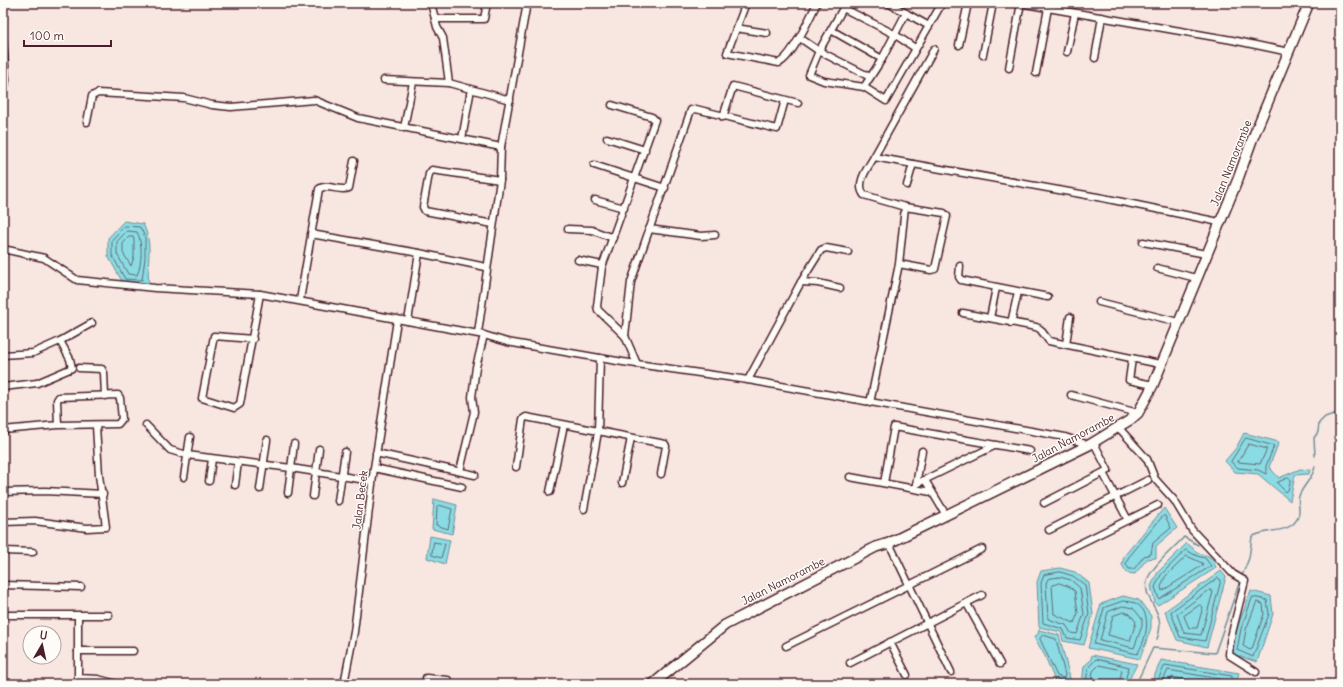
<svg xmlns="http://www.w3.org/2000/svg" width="1343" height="687" font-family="Delius,sans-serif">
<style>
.water{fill:#8adbe3;stroke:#709099}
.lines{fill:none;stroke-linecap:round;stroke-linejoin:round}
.shore{stroke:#646a75;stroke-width:1}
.stream{stroke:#709099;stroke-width:1.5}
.street-casing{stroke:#4a1f2b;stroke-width:9}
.secondary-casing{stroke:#4a1f2b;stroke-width:12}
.street{stroke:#fdfcf7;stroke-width:6}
.secondary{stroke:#fdfcf7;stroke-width:9}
.labels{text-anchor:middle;stroke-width:3;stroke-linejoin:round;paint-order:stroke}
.street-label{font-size:11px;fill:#4a1f2b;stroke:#fdfcf7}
</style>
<rect width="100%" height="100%" fill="#f8e6e0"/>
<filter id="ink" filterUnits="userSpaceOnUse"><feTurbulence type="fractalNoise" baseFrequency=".025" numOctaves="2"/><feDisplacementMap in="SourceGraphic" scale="8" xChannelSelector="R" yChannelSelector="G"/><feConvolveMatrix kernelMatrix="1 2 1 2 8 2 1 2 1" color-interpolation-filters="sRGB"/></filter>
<g filter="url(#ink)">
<g class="water">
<path d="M124 221 143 224C154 246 146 261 149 284L123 283 108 256V238Z"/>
<path d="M1244 433 1279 442 1269 467 1279 478 1300 469 1310 470 1309 474 1295 475 1290 501 1258 474 1235 472 1225 461 1236 448Z"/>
<path d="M434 499 457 505 452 534 432 529Z"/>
<path d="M1164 508 1177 528 1156 546V558L1147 559 1135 574 1127 573 1122 565 1124 556Z"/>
<path d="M430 536 450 540 445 564 427 558Z"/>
<path d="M1187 543C1190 546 1194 549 1197 552 1207 557 1212 553 1216 568L1158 605 1155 603 1151 586 1158 572Z"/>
<path d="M1060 568 1075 572 1089 583 1093 614 1084 645 1063 641 1061 632 1039 627 1037 582 1041 571Z"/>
<path d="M1221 571 1226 577 1207 647 1177 640 1165 611Z"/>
<path d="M1251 591 1271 596 1273 614 1257 662 1232 654 1237 628Z"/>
<path d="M1123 596 1139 600 1151 616V628L1140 659 1088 648 1101 604Z"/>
<path d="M1039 630 1059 635 1071 682 1055 681 1045 656 1034 637 1038 634Z"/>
<path d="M1092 655 1137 664 1127 684H1082L1084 666 1090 661Z"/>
<path d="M1161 660 1239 673 1236 684H1151Z"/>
</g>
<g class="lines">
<g class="shore">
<path d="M125 226 140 227 145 237V258L142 280 125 279 112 255V240Z"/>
<path d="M127 231 137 232C143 242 142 265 137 275L128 274 117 254V242Z"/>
<path d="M129 237H133L134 240V257L131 266 123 253V244Z"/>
<path d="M1246 438 1274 446 1266 466V474L1258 470 1238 468 1231 462Z"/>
<path d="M1249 444 1267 449 1260 464 1238 462Z"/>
<path d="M1288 478 1291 480 1288 490 1286 492 1277 483Z"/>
<path d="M439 505 452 509 448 529 436 525 437 507Z"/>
<path d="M1165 516 1171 528 1153 543 1151 554 1144 556 1134 569H1129L1126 564 1128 558 1162 517Z"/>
<path d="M434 542 445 544 441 558 432 555Z"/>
<path d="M1186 550 1197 556 1205 558 1211 566 1159 599 1155 587 1161 575Z"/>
<path d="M1187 556 1202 563 1203 565 1162 591 1161 587 1165 577Z"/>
<path d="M1060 572 1073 576 1085 585 1089 614 1080 640 1067 638 1063 629 1043 623 1041 583 1044 575Z"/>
<path d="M1060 577 1071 580 1080 588 1084 614 1077 634 1071 633 1066 625 1048 619 1046 583 1048 579Z"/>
<path d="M1218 578 1221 580 1205 641 1180 637 1171 612Z"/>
<path d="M1059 583 1068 586 1075 591 1078 613 1074 623 1054 614 1052 586Z"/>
<path d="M1210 590 1213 592 1201 635 1184 633 1177 614Z"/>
<path d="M1253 597 1267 600 1269 614 1253 657 1237 650 1241 629Z"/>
<path d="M1123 601C1127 601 1132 602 1135 603 1154 612 1146 641 1137 654L1094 644 1104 608Z"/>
<path d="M1257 602 1263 604 1264 614 1252 649 1250 650 1243 646 1246 630Z"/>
<path d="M1200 605 1203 607 1197 628H1189L1184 616Z"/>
<path d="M1123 606 1133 608 1142 619V626L1134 648 1100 640 1108 612Z"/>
<path d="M1124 612 1130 614 1136 622 1130 641 1108 635 1113 616Z"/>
<path d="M1043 635 1056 639 1065 675 1064 678 1057 676 1040 639Z"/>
<path d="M1086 684 1088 668 1096 659 1129 667 1124 684"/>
<path d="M1091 684 1093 671 1099 665 1122 670 1119 684"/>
<path d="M1156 684 1165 665 1232 676V684"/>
<path d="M1161 684 1168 670 1226 680 1227 684"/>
<path d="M1167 684 1172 677 1213 684"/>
</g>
<g class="stream">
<path d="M1315 456 1314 438 1318 432 1319 423 1325 417 1340 412"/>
<path d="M1242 576 1249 558 1252 537C1265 528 1291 535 1298 517 1301 511 1297 502 1299 496 1303 485 1314 477 1315 466"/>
<path d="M1157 639C1168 610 1142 602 1147 581 1150 568 1174 548 1184 537L1198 545"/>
<path d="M1136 684 1153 648 1215 653 1240 581"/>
</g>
<g class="street-casing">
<g id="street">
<path d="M431 3 437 27 443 38 449 83 510 100"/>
<path d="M746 3 727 53 779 63C793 56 810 17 817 3"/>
<path d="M846 3 819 51 809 75 824 81 864 87 886 101 942 3"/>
<path d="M888 3 929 26"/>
<path d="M1019 3 1232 40 1289 52"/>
<path d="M843 8 894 34 915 48"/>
<path d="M435 19H484L487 3"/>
<path d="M736 28 767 33"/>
<path d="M831 30 882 59"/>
<path d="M800 38 819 51 870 77"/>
<path d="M3 39 6 80 3 96"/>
<path d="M959 45 968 3"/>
<path d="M1067 52 1075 13"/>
<path d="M983 55 993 3"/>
<path d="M1095 58 1102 17"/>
<path d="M1009 68 1021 3"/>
<path d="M1036 73 1048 8"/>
<path d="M384 80 449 83"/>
<path d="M864 87 882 59 906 13"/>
<path d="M612 105 652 117 655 120 602 267 597 306 598 310 625 336 637 364"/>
<path d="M723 117 733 86 798 103"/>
<path d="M87 122 92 96 98 93 184 98 212 105 231 107 314 100 358 118 501 147"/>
<path d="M404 128 413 82"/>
<path d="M607 138 645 150"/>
<path d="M462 139 471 89"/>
<path d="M874 157 934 49"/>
<path d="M594 165 665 188"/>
<path d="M907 185 913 164"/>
<path d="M595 200 624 208"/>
<path d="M493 224 425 211 423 207 429 174 432 170 500 180"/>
<path d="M568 229 592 230 613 238"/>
<path d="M649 229 701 236 715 235"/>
<path d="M311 234 419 253 486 267"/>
<path d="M1143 242 1206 254"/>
<path d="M3 249 44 258 77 280 155 288 260 294 484 335 507 342 623 362 748 380 1065 437 1089 445"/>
<path d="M578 260 602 265"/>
<path d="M899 264 931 270 935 269 947 216 944 213 905 207 864 195C855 183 868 168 874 157L1103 198 1219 222"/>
<path d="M960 266 959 277 961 280 1048 297"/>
<path d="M1157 268 1196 278"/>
<path d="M801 282 818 283 840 288"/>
<path d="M300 300 319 189C327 183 339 192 349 188L354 161"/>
<path d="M1099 302 1178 322"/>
<path d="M963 313 1036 327 1040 329 1049 341 1160 364"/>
<path d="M990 318 996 288"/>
<path d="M408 321 419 253"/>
<path d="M1011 323 1018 292"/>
<path d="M478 333 500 180 501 147 527 3"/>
<path d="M625 336 631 282 691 110 696 109 777 129 785 100"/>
<path d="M253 339 214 336 202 398 234 408 240 404 260 294"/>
<path d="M1066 344 1070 317"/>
<path d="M3 355 33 353 60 341 92 323"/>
<path d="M1132 359 1129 380 1153 385"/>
<path d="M79 368 102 369 104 373 105 396"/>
<path d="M748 380 801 282 821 250 826 248 848 252"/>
<path d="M3 387 37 383 72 368 70 359 60 341"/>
<path d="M1071 395 1138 413"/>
<path d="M870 403 899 264 905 207"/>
<path d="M146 425 170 450 187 455 291 468 372 481"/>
<path d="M1119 428 1147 459 1155 479 1174 500 1192 530 1233 574 1245 581 1230 641 1229 655 1256 672"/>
<path d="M3 430 58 425 118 424 122 419 120 398 118 395 59 397 57 400 58 425"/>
<path d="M376 453 475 475"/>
<path d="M516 467 523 419 526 417 665 444 666 446 661 474"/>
<path d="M374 468 462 487"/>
<path d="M460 471 474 412 472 397 476 367 484 335"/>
<path d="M1103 473 1128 520"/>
<path d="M184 477 190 437"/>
<path d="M850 477 931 492"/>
<path d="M925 480 946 515"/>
<path d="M209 481 212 459"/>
<path d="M622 483 631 438"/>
<path d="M884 483 894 427 1030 451"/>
<path d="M916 484 996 445"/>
<path d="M235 485 238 462"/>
<path d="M916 485 922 451"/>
<path d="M260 489 267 440"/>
<path d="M3 492 45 491 103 494"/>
<path d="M550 492 564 425"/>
<path d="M288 493 294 444"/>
<path d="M313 496 319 449"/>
<path d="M338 501 345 452"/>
<path d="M1044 503 1108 470 1094 443"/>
<path d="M584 509 598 432 600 358"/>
<path d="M3 522 35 521 87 528 106 527 99 475 96 426"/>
<path d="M1049 530 1148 480"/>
<path d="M889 543 951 672"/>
<path d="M1067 550 1158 505"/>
<path d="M3 551 33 552"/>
<path d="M3 585 81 587"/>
<path d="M967 604 1000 664"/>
<path d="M3 615H109"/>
<path d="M78 616V678L98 679 117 684"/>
<path d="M890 642 907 675"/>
<path d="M786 646 982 549"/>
<path d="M78 651H133"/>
<path d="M850 663 982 595"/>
<path d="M344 684 354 632 374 468 397 320"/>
<path d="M425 684 426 678 448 680 451 684"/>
</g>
</g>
<g class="secondary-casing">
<path id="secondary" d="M653 684 725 625 876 547 889 543 1089 445 1130 420 1138 413 1153 385 1238 179 1252 140 1309 3"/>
</g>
<use href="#street" class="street"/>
<use href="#secondary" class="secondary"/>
</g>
</g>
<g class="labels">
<g class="street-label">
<text transform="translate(1231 163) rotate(-68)" y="4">Jalan Namorambe</text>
<text transform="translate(1073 438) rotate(-28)" y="4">Jalan Namorambe</text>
<text transform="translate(360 500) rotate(-83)" y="4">Jalan Becek</text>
<text transform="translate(783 581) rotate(-27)" y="4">Jalan Namorambe</text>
</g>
</g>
<rect width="1343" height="687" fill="none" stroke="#fdfcf7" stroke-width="16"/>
<rect x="8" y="8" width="1327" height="671" fill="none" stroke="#4a1f2b" stroke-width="1.5" filter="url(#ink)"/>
<g transform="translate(42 645) rotate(9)"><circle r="19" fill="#fdfcf7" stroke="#b5a4a5"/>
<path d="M0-3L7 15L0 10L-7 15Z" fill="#4a1f2b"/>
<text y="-6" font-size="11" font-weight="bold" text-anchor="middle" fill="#4a1f2b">U</text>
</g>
<path d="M24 40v6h87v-6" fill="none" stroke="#4a1f2b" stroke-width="2"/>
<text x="30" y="40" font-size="12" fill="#4a1f2b" stroke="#fdfcf7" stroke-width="3" paint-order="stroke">100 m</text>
</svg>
